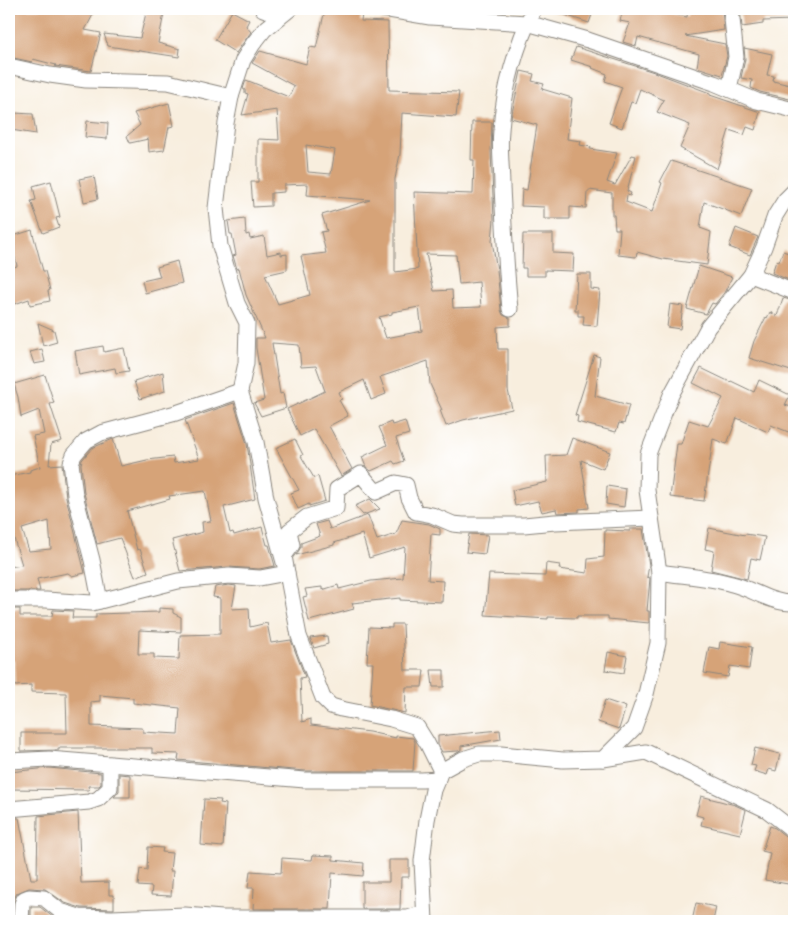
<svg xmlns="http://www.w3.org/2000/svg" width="803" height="930" font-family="'Patrick Hand',sans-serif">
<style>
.building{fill:#d6a378;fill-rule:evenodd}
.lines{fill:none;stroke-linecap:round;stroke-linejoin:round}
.minor-casing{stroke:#8a857d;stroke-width:17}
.minor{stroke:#fff;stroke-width:15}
</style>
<rect width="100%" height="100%" fill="#fff"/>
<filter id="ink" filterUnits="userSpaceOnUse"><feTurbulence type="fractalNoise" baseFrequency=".02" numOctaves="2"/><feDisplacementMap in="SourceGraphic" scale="10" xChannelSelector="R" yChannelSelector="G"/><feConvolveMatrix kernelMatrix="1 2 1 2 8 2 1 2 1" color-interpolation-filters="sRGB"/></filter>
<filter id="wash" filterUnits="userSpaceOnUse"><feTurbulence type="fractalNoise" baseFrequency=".0096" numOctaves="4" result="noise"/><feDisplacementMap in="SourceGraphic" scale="20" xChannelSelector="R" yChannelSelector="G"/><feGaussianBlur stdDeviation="1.12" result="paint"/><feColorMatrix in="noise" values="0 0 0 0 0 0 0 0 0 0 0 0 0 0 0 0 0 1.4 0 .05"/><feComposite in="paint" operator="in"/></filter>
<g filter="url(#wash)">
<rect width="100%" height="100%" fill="#f8eede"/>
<g id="blocks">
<g class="building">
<path d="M18 9H96L85 30 101 33 91 71 55 66 56 65 33 59 32 62 9 57V10L17 12Z"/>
<path d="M147 9H165L158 43 180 49 179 57 108 46 104 34 140 38Z"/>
<path d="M553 9H594L589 23 553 11Z"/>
<path d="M623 9H652L687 17 688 9H722L724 30 685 36 725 44 727 56 722 75 697 67 699 54 638 37 636 46 623 42 630 23 620 21Z"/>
<path d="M740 9H794V20L763 21V24L742 27Z"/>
<path d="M325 10 362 13 361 21 388 22 389 90 459 92 456 117 402 113 400 154 395 179V272L418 269 414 192 473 194 474 160H471L472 122H492L491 152 494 219 492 241 497 270 501 310 503 315 510 318V326L497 327 498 349H508V390L512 409 463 420 446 426 440 410H442L430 384 428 361 380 377 386 394 371 400 364 380 339 392 342 399 339 400 348 416 329 426 352 469 341 476 314 429 300 436 287 409 325 391 316 366 301 367 299 345 272 343 280 394 283 393 286 408 261 416 254 403 264 400 256 348V338H265L246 295 239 268 237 269 233 256 236 255 232 234H230L228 221 245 219 246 235 249 234 250 239 264 236 267 255 281 252V255L287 254V270L265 275 278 304 310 295 301 256 326 253 321 232 327 231 322 215 370 200 307 195 308 184 284 185V192L271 193V206L253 207 251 182H258V139L279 140 277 110 242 115 248 94 245 93V90L243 89 246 80 289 97 294 86 252 63 260 51 306 64 310 47 316 48ZM306 145 335 150 331 174 308 172ZM426 254 456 255 459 284 479 282 481 307 453 308 452 290 434 291ZM419 307 422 331 386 338 379 317 392 314V312Z"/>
<path d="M232 11 249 20 246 26 251 32 236 53 215 40Z"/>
<path d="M576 47 654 72 710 93V95L760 112 755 130 747 127 744 135 729 130 717 169 680 148 690 125 657 112 664 100 640 89 635 103 631 102 622 128 609 123 622 87 605 81 607 74 592 68 593 67 571 60Z"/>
<path d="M744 48 772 54 767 75 774 76 773 81 794 86V100L760 92 751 88 752 80 741 78 745 59Z"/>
<path d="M521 71 534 74 532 81 544 84 542 89 572 98 567 139 581 141 580 145 591 147 590 149 617 153 607 182 615 185 632 155 636 156 627 191 631 193 630 196 627 195 626 202 652 212 662 183 660 182 671 161 752 188 741 216 704 202 700 228 711 232 707 265 663 259 637 252 636 257 618 255 620 229H615L614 215H612V193L589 190V192H587L586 208 570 207V219H544V207L521 206 522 189 527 190 537 125 511 118Z"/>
<path d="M169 103 174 126 169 127 164 150 149 152 148 139 130 143 127 136 140 125 134 113Z"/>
<path d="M14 113 33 114 36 134 11 130Z"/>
<path d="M87 121 108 123 107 139 85 137Z"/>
<path d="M94 176 98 199 84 202 79 179Z"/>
<path d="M51 181 60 217 56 218 59 227 43 233 31 201 36 200 33 186Z"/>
<path d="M736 228 758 237 750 255 729 247Z"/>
<path d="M32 230 43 271H45L50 290 48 291 50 301 30 305 29 299 9 306V269L17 266 10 237Z"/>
<path d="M523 234H553V253L574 254 573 271 545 270V276H526V268H522Z"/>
<path d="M783 251 794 255V282L772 273 776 261 779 262Z"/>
<path d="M177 261 182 283 145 293 142 281 160 277 157 267Z"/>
<path d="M699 266 732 277 724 293 715 304 712 303 706 314 687 309Z"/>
<path d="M577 274H591V289L600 290 597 326 583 325 584 316H578V310H575Z"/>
<path d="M783 298 794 301V372L749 358 754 341 766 317 767 318 770 312 777 316Z"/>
<path d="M670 304 683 306 680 329 667 327Z"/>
<path d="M38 323 54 330 57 342 43 346Z"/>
<path d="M103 346 104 352 124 348 129 371 116 373 115 368 79 375 75 351Z"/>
<path d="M42 349 45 362 34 364 30 352Z"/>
<path d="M594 355 600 357 595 396 629 405 624 424 619 423 616 432 577 422 578 416 575 415Z"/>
<path d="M701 368 730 382 731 381 754 392 759 380 790 395 785 405 794 408V424L791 433 771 425 768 432 737 418 727 444 713 439 704 501 670 497 677 444H681L689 420 708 426 723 398 693 383Z"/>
<path d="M163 372 165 391 140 399 134 381Z"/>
<path d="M45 375 54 403 50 404 62 441 51 444 49 465 62 464 66 497 85 573 72 576 68 573 37 579 40 591H9V567L22 565 9 522V476L30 472V470L40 467 33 436 44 434 39 410 21 417 18 397 14 384ZM49 521 51 549 29 551 22 529Z"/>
<path d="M234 403 247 444 255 499 224 507 230 533 233 532 234 535 262 527 267 545H269L275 566 259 569 228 567 180 571 172 540 203 532 202 522 211 521 205 491 169 496 170 499 127 511 137 550 140 549 148 572 135 577 120 538 97 544 84 493 81 464 82 460 92 448 113 439 121 466 147 460 173 457 174 463 199 459 185 420Z"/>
<path d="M405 421 409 434 396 438 404 461 395 464 393 461 371 471 366 467 362 457 387 445 379 427 391 422 392 425Z"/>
<path d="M572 438 610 452 603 469 581 460 589 508 579 509V512L557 513 556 509 542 512 538 501 515 506 512 490 547 482 546 456 566 455Z"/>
<path d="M295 439 303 455 301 456 314 478 318 476 325 501 309 506V504L298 509 291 493 299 490 276 448Z"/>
<path d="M607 486 626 489 624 507 606 504Z"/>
<path d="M370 499 380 509 363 515 355 506Z"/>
<path d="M368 515 377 540 396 534 402 520 429 524 440 529V535L431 534 428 580 443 581 442 602 400 600V598L352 603 354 609 309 621 303 597 307 596 305 589 322 587V590L338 585 339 589 371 581 403 578 405 547 369 558 362 534 334 543V545L296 555 301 547V543L320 536 316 524 327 521 330 529Z"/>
<path d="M709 528 745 535V534L765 537 760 560 751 558 747 579 711 570 714 551 705 549Z"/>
<path d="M630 529H643L649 565 647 577 650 578 647 611H649V623L608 619V616H577V618L548 617V619L485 615 489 574 545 576 546 563 560 565 559 569 587 573 588 559 604 557 605 530 630 531Z"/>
<path d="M469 534 488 535 485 554 466 552Z"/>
<path d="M229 585 236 586 232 609 249 608 250 627 267 623 271 643 291 640 305 677 300 678 302 722 311 719V725L369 732 396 738V736L413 738 415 742 413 771H305L178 760 179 754 152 753V748H59V750L21 751V733H67L66 693 31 692V685L15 686 14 660 9 661V609H20V616H52L53 610 73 611 72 618H96V614L159 612V608L173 609V613L181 617V632L139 630 138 654H154V658L179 659 180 635 220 634V598L213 597 215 587ZM100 695 133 698V703L180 708 178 734 143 732V729L141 728 91 726V702L100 701Z"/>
<path d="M392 624H403L405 670H424L422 687H406L405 713 370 705 373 663H367L369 627 392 628Z"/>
<path d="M327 636 328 644 314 648 310 638Z"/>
<path d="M720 642 752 647 749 669 730 666 728 677 704 673 709 647 719 649Z"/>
<path d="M608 652 627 656 624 673 605 670Z"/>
<path d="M431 670H444V687H433Z"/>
<path d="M605 700 626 707 619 729 598 722Z"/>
<path d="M500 730 501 739 461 746V750L458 751 442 752 438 745V736Z"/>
<path d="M755 748 780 754 776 771 769 769 767 775 754 771 756 766 751 765Z"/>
<path d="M49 768 101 773V784L99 786H88L89 790 9 789V772Z"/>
<path d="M119 774 130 775V797H114L119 791Z"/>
<path d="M701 796 735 805 746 810 740 834 701 825 703 817 696 815Z"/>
<path d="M204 799 221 800 220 803 226 804 223 847 201 845Z"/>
<path d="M78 812 81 883 109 882V895H114V909L81 908 65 903 45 889 29 888 17 893 13 901 12 913H9V818H19L31 879H37L38 816Z"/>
<path d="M770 826 775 828 789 839 794 840V885L765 880 770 853 762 851Z"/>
<path d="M148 847 163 848 162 852 172 853 170 871H173L171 896 151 895 152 887 138 886 140 869 147 870Z"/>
<path d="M313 855 333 856V860L364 863 363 876 332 873 330 909H253L254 888H248L250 871 281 873 282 858 312 860Z"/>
<path d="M389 860H409V877H401L400 909H362V882H389Z"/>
<path d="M696 903 716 907 713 921H692Z"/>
<path d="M31 907H40L54 918 61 921 31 917Z"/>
</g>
</g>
</g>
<g filter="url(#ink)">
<use href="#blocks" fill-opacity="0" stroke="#8a857d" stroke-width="1"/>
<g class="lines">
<g class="minor-casing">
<g id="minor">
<path d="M263 9 280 15"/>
<path d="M290 9 264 30 253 44 243 60 231 97 226 123 216 208 220 246 237 303 247 323 246 363 240 391 256 442 266 498 287 573 299 636 323 698 331 706 341 709 391 719 417 727 427 743 441 771"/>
<path d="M383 9 430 17 527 23 588 40 714 83 757 101 794 110"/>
<path d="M9 66 50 75 86 80 168 82 231 97"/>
<path d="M729 89 736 57 731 9"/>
<path d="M751 275 794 292"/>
<path d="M510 309C506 269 504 228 502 187 502 168 499 149 501 130 503 91 517 43 534 9"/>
<path d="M659 572C683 576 708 577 732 584 753 589 772 604 794 603"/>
<path d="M9 600H46L92 603 178 581 229 576 260 578 287 573 284 556 292 545 289 531 307 517 336 508 337 489 361 474 376 492 396 483 406 485 409 498 416 512 432 515 453 524 463 525H524L555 522 651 518"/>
<path d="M100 601 92 560 75 495 71 463 74 455 86 441 101 433 176 413 240 391"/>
<path d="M603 759 646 752 767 810 794 831"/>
<path d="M9 761 49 759 305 780H422L438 779"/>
<path d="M9 809 89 802 98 799 110 788V764"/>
<path d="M21 921 22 904 24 899 29 897 44 898 60 911 79 917 112 918 185 915 222 918H408L424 913"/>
<path d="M425 921 422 861 427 820 433 790 441 771 463 759 479 754H501L563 760 603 759 634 728 646 694 658 643 659 572 647 490 648 454 671 395 708 327 751 275 764 247 775 216 785 200 794 191"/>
</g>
</g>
<use href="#minor" class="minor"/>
</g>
</g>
<rect width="803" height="930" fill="none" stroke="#fff" stroke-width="30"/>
</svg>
